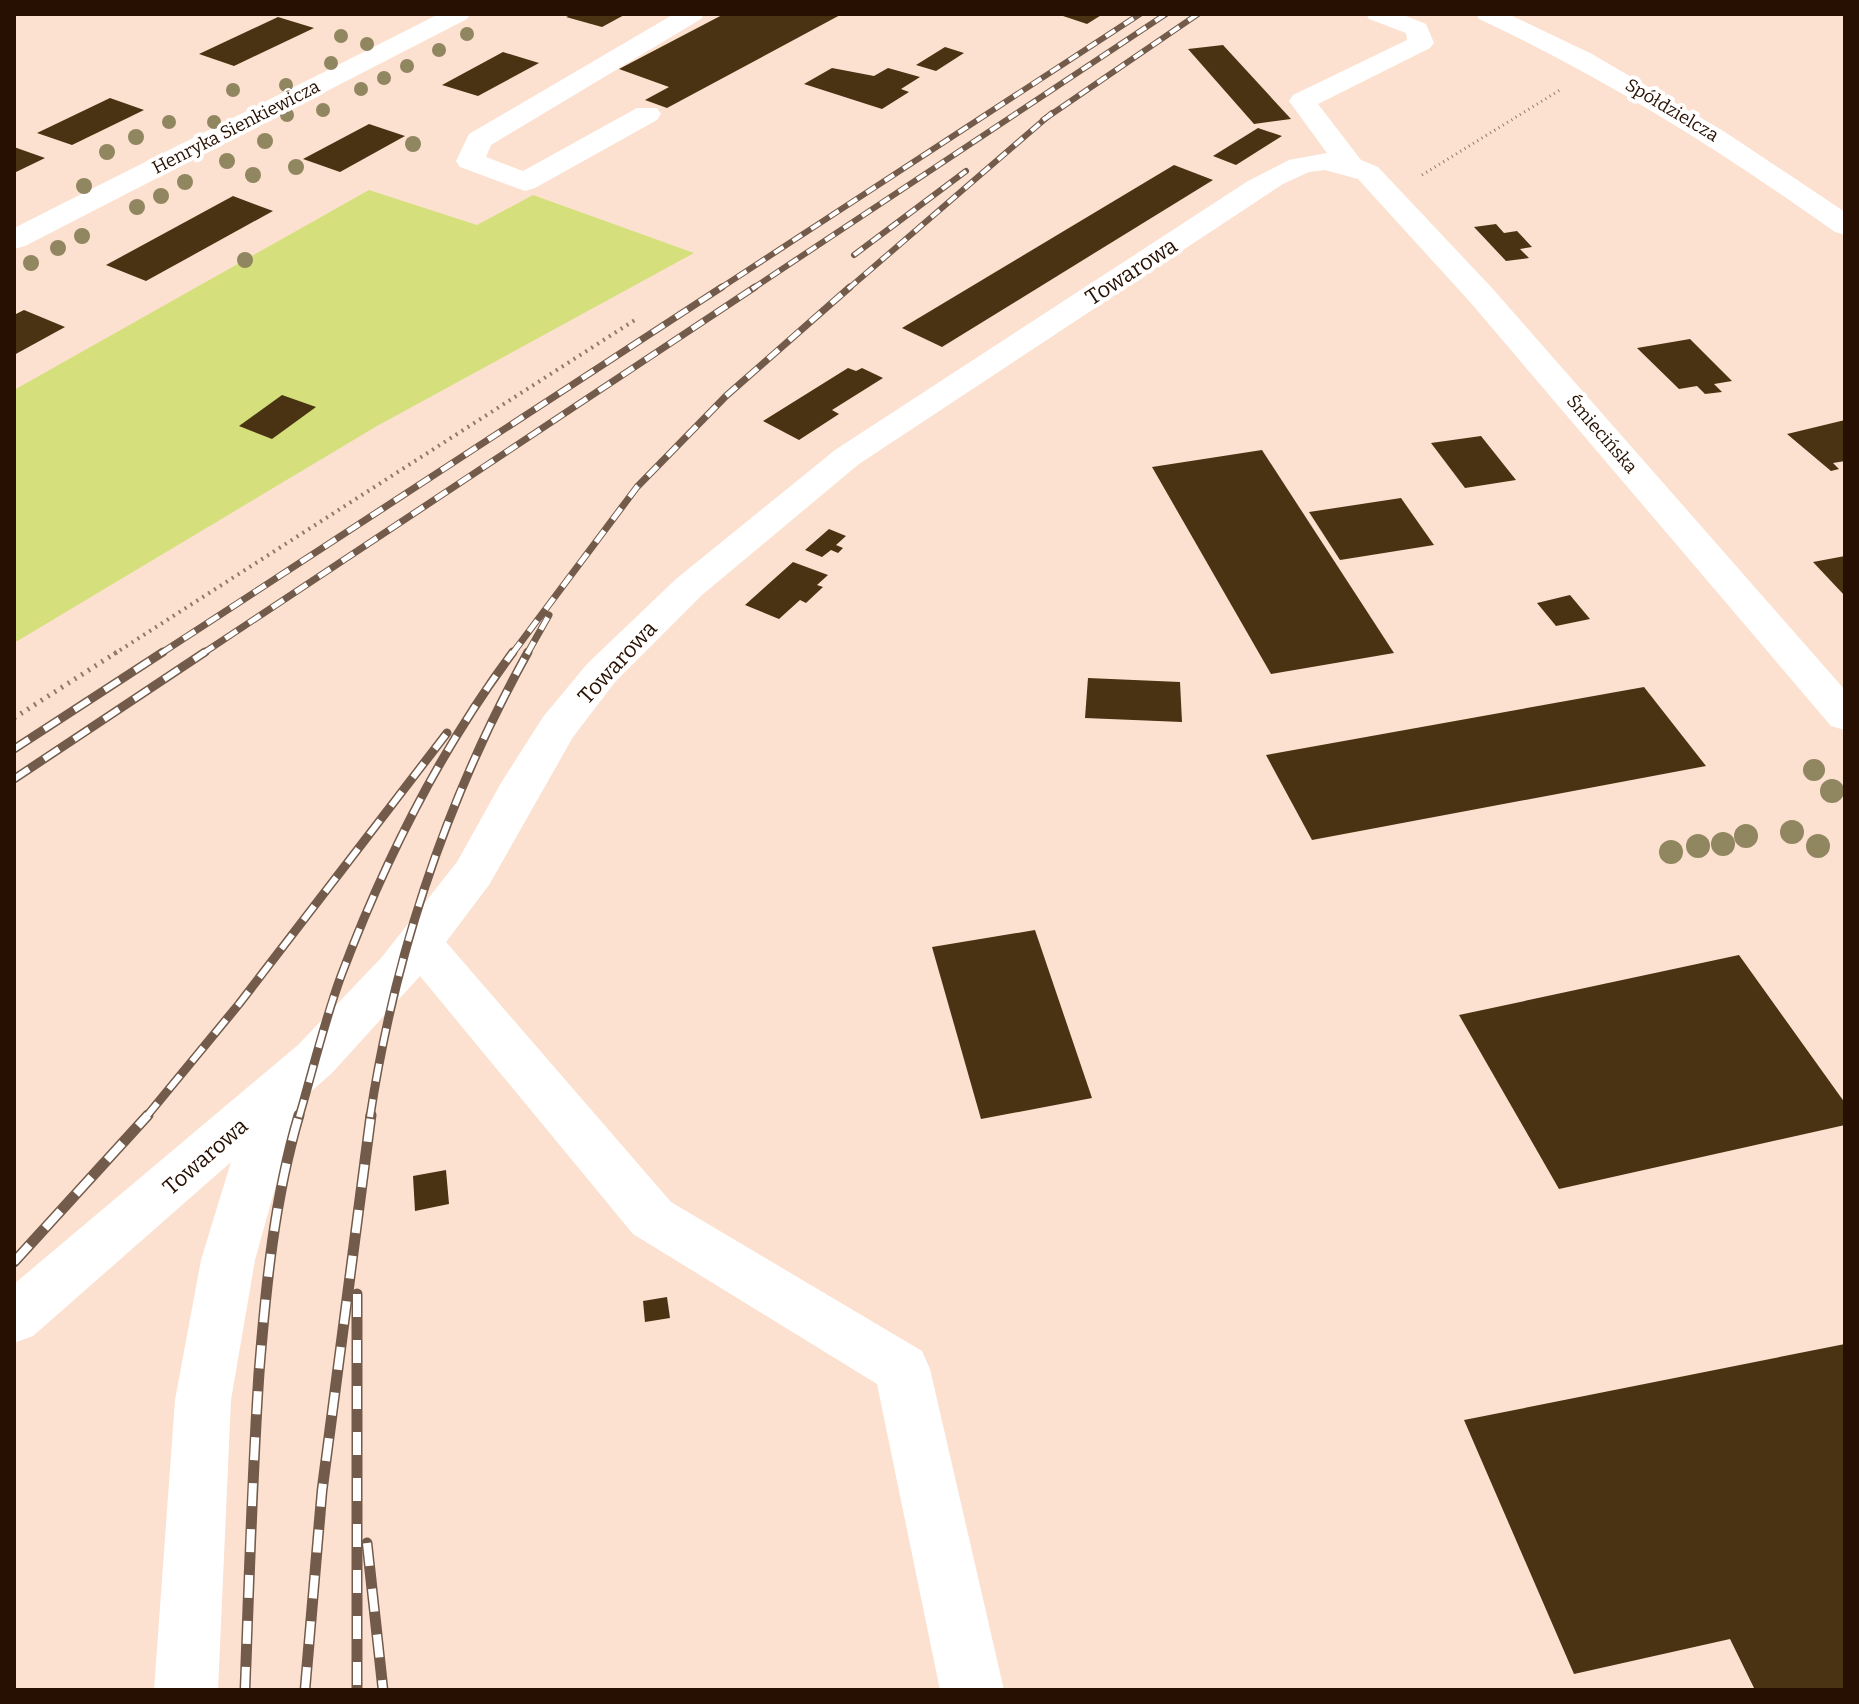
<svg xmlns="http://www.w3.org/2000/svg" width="1859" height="1704" font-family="Bitter,serif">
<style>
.green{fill:#d5e07c}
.building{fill:#493312}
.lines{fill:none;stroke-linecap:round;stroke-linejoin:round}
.path-far2{stroke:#927969;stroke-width:3;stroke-dasharray:1 4;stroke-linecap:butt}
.path-far1{stroke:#927969;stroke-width:4;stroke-dasharray:2 5;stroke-linecap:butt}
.path{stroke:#927969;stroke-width:5;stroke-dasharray:2 6;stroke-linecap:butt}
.minor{fill:#fff;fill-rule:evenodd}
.rail-far3-casing{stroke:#735b4b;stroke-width:6}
.rail-far2-casing{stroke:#735b4b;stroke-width:7}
.rail-far1-casing{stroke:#735b4b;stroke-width:9}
.rail-casing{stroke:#735b4b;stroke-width:11}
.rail-far3{stroke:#fff;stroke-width:4;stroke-dasharray:11;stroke-linecap:butt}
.rail-far2{stroke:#fff;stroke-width:5;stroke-dasharray:14;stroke-linecap:butt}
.rail-far1{stroke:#fff;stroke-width:6;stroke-dasharray:18;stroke-linecap:butt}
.rail{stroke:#fff;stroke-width:8;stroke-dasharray:23;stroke-linecap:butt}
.tree{fill:#908660}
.labels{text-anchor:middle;stroke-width:8;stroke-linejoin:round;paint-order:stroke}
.far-street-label{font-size:18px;fill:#271001;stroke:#fff}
.street-label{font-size:22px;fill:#271001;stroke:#fff}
</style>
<rect width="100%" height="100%" fill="#fce1d0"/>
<path class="green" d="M369 190 477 225 533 195 694 253 377 426 14 643V390Z"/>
<g class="building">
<path d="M573 14H626L602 27 566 17Z"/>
<path d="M724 14H842L667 108 645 100 669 87 619 69Z"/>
<path d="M1057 14H1103L1087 24Z"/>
<path d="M278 17 314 28 234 66 199 54Z"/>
<path d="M1223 45 1291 119 1254 124 1188 49Z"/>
<path d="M945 47 964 53 936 71 916 65Z"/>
<path d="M503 52 539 63 478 96 442 85Z"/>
<path d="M832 68 874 76 888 68 920 77 901 89 909 92 882 109 804 84Z"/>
<path d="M110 98 144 110 72 145 37 133Z"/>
<path d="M369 124 405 136 340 172 303 159Z"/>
<path d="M1258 128 1282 136 1236 165 1213 156Z"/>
<path d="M14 147 45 158 14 173Z"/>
<path d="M1174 165 1213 180 942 347 902 328Z"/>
<path d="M233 196 273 211 146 281 106 265Z"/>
<path d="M1496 224 1504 233 1517 231 1532 247 1520 249 1529 258 1506 261 1474 227Z"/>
<path d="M24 310 65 327 14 355V315Z"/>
<path d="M1690 339 1732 381 1714 384 1722 392 1705 394 1697 386 1679 389 1637 348Z"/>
<path d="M848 368 856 371 862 368 883 378 832 410 839 414 799 440 763 421Z"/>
<path d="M282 395 316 407 272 439 239 426Z"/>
<path d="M1845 420V461L1833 463 1839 469 1831 471 1787 434Z"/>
<path d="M1481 436 1516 480 1465 488 1431 443Z"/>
<path d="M1262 450 1394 653 1271 674 1152 467Z"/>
<path d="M1401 498 1434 545 1340 560 1309 512Z"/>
<path d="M829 529 846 536 836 545 843 548 838 553 831 550 822 557 805 550Z"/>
<path d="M1845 556V596L1813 562Z"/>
<path d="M793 562 828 575 817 585 823 587 806 603 800 600 779 619 745 605Z"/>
<path d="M1570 595 1590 619 1556 626 1537 603Z"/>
<path d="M1088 678 1180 682 1182 722 1085 718Z"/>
<path d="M1644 687 1706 766 1312 840 1266 755Z"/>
<path d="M1035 930 1092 1098 981 1119 932 947Z"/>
<path d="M1739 955 1845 1103V1125L1559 1189 1459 1015Z"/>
<path d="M446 1170 449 1204 415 1211 413 1176Z"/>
<path d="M667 1297 670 1318 645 1322 643 1301Z"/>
<path d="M1845 1344V1690H1755L1730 1639 1574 1674 1464 1420Z"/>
</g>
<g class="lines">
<path class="path-far2" d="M1422 175 1560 90"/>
<path class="path-far1" d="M114 654 638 318"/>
<path class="path" d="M14 718 117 652"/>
<g class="minor">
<path d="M439 14H470L467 19 25 246 14 249V228Z"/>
<path d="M674 14H704L701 19 491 145 486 157 523 171 637 108H657L661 114 657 120 535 188 525 191 460 167 456 161 469 134Z"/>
<path d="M1366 14H1401L1426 24 1434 43 1430 48 1318 104 1361 160 1378 167 1492 288 1845 690V730L1831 726 1470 302 1358 179 1325 170 1309 172 1283 184 859 464 702 595 615 682 573 737 489 885 446 942 671 1202 922 1351 930 1369 1004 1690H940L877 1384 633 1234 420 976 332 1073 299 1102 255 1260 231 1400 218 1690H154L175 1400 201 1260 231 1162 33 1336 14 1343V1284L298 1045 381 958 457 862 501 783 543 717 587 664 676 579 835 450 1248 181 1289 160 1327 153 1289 101 1293 95 1407 40 1406 33 1369 19Z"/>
<path d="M1476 14H1508L1592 54 1725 132 1845 212V235L1835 232C1721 151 1606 78 1479 19Z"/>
</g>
<g class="rail-far3-casing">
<g id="rail-far3">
<path d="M1043 120 1198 14"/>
<path d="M854 255 966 171"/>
<path d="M719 289 1140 14"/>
<path d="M752 289 1166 14"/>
<path d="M848 289 1052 113"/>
</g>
</g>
<g class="rail-far2-casing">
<g id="rail-far2">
<path d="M160 654 722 287"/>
<path d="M202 654 755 287"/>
<path d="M512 654 637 487 726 396 850 287"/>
<path d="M527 654 549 615"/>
</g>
</g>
<g class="rail-far1-casing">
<g id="rail-far1">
<path d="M14 749 163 652"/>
<path d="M14 779 205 652"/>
<path d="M146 1117 239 1004 447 733"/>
<path d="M299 1117C313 1070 324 1022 341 976 384 862 440 750 513 652"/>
<path d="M370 1117C395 952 447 798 528 652"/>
</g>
</g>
<g class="rail-casing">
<g id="rail">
<path d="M14 1262 148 1115"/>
<path d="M357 1294V1690"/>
<path d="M367 1543 383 1690"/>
<path d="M245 1690C249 1584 252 1479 259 1373 266 1286 274 1200 299 1115"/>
<path d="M305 1690 322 1491 371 1115"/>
</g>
</g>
<use href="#rail-far3" class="rail-far3"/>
<use href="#rail-far2" class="rail-far2"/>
<use href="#rail-far1" class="rail-far1"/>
<use href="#rail" class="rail"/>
</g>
<g class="tree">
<circle cx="467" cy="34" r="7"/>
<circle cx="341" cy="36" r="7"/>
<circle cx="367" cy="44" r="7"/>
<circle cx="439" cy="50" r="7"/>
<circle cx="331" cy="63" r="7"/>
<circle cx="407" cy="66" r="7"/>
<circle cx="384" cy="78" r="7"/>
<circle cx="286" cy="85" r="7"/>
<circle cx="361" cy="89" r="7"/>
<circle cx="233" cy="90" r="7"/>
<circle cx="323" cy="110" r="7"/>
<circle cx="287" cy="115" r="7"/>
<circle cx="169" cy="122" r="7"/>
<circle cx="214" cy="122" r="7"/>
<circle cx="136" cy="137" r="8"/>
<circle cx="265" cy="141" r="8"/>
<circle cx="413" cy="144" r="8"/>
<circle cx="107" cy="152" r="8"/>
<circle cx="227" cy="161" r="8"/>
<circle cx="296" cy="167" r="8"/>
<circle cx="253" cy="175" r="8"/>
<circle cx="185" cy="182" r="8"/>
<circle cx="84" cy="186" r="8"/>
<circle cx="161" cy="196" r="8"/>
<circle cx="137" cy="207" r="8"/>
<circle cx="82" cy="236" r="8"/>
<circle cx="58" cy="248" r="8"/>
<circle cx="245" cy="260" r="8"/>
<circle cx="31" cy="263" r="8"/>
<circle cx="1814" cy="770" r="11"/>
<circle cx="1832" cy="791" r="12"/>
<circle cx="1792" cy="832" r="12"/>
<circle cx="1746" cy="836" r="12"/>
<circle cx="1723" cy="844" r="12"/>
<circle cx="1698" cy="846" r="12"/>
<circle cx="1818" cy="846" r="12"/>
<circle cx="1671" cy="852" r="12"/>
</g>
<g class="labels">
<g class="far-street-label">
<text transform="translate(1672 110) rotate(31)" y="6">Spółdzielcza</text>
<text transform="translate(236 127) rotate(-27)" y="6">Henryka Sienkiewicza</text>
<text transform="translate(1602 434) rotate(49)" y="6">Śmiecińska</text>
</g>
<g class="street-label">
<text transform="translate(1131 271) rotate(-33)" y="8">Towarowa</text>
<text transform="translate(617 662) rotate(-47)" y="8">Towarowa</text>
<text transform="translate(205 1156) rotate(-41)" y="8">Towarowa</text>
</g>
</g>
<rect width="1859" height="1704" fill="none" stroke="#271001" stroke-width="32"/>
</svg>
